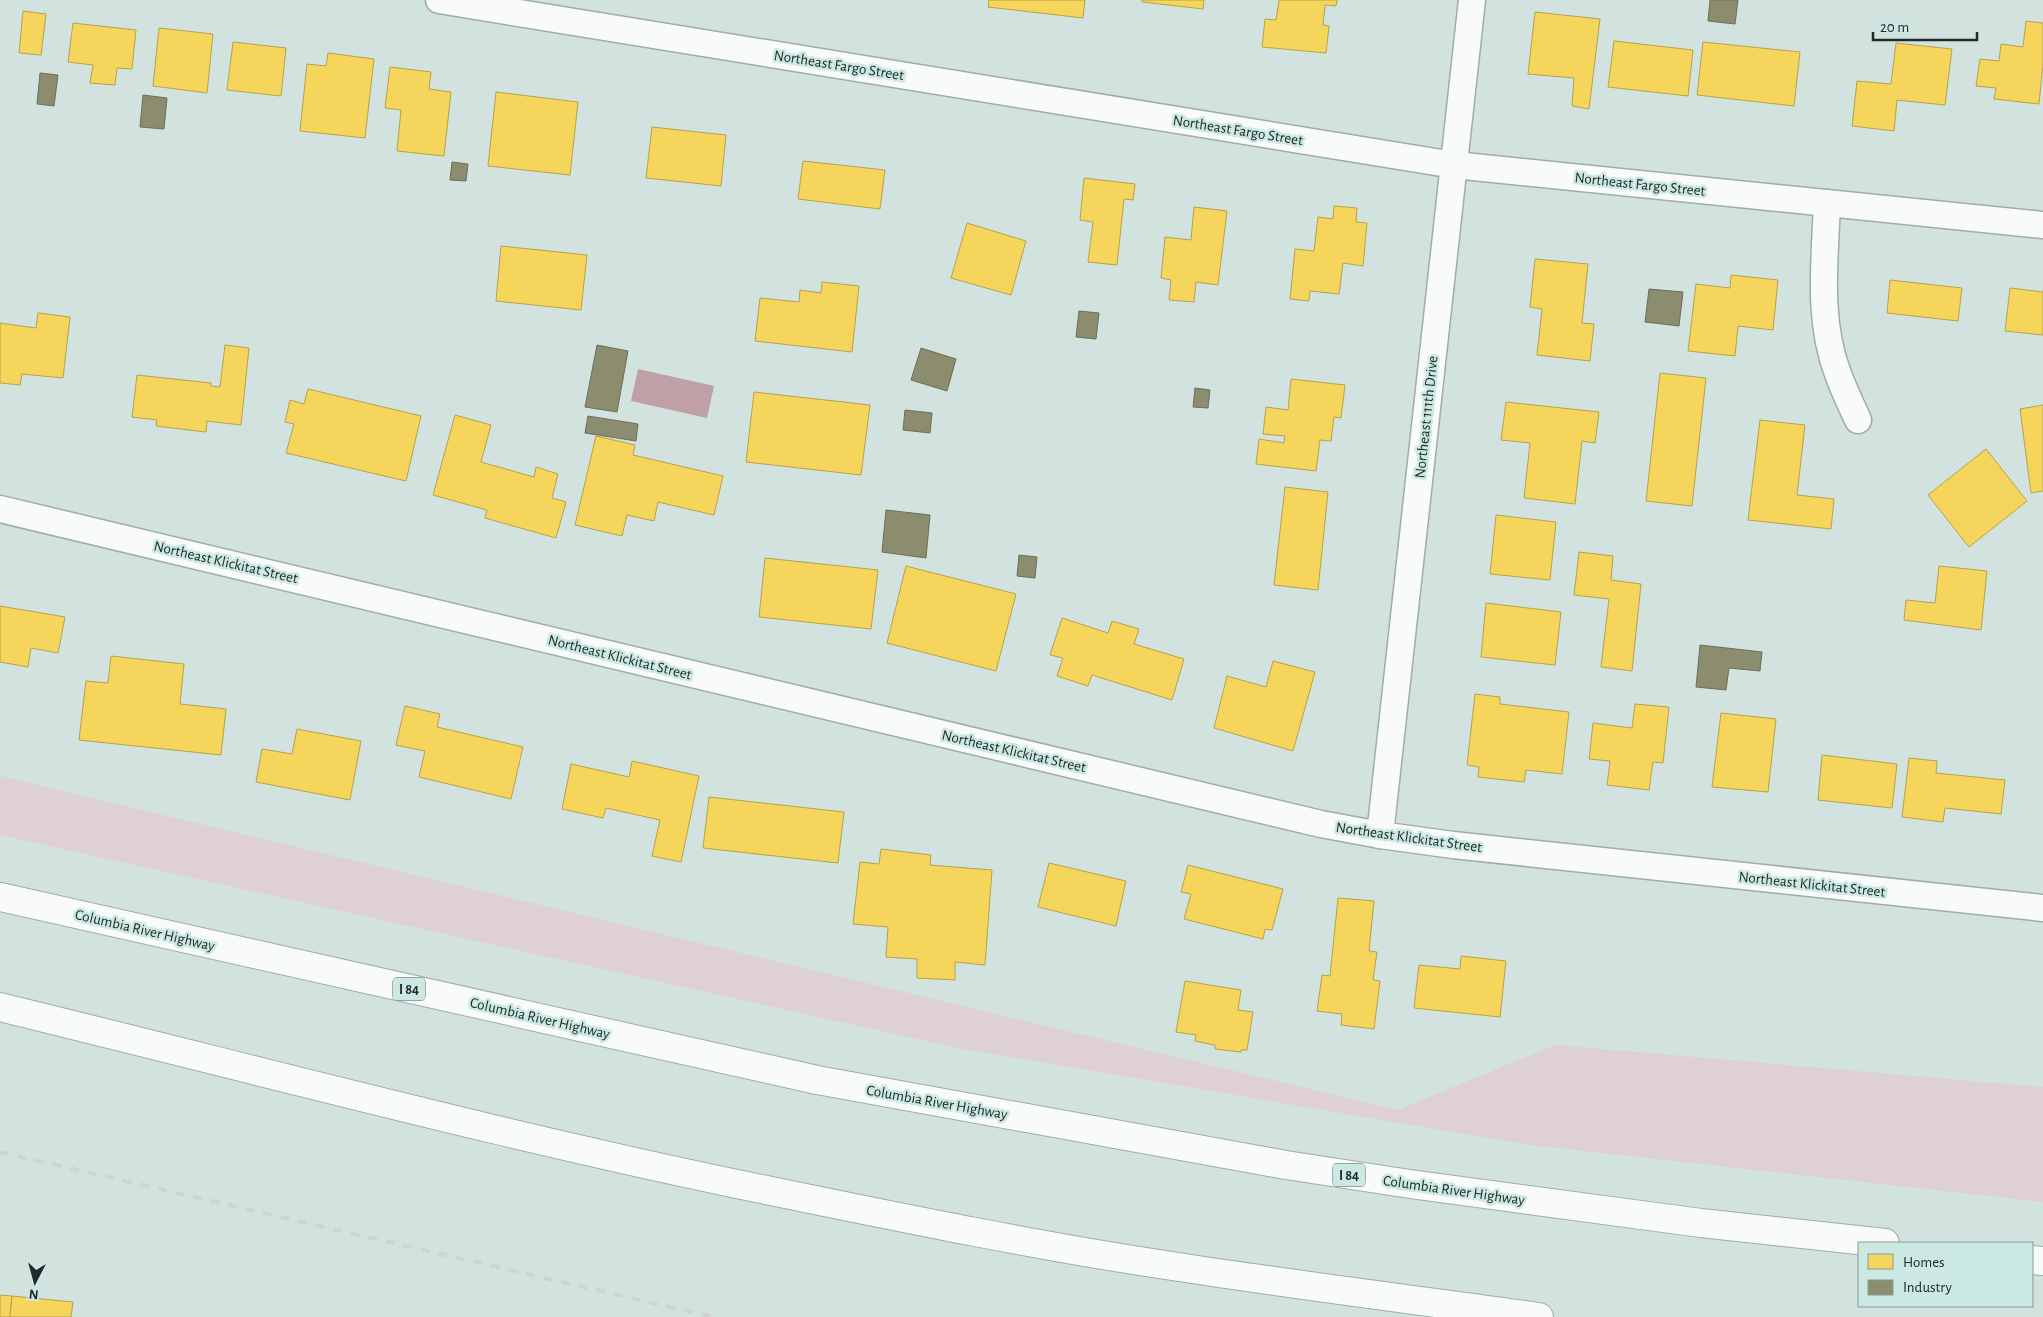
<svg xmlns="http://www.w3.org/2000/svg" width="2043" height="1317" font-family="'Alegreya Sans',sans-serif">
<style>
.green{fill:#ded0d3}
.water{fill:#bea0a6}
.homes{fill:#f6d55c;stroke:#b6a24c}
.industry{fill:#8c8c6e;stroke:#6c6f59}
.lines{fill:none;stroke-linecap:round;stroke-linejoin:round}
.minor-casing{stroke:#9facaa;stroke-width:29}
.motorway-casing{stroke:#9facaa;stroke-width:30}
.minor{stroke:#f8fbfa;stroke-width:26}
.motorway{stroke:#f8fbfa;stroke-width:28}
.rail{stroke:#cfd3d2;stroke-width:4;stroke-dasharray:9 9;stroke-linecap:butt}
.labels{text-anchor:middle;stroke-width:5;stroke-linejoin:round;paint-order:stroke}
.shield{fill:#cce8e3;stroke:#546360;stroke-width:1}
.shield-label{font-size:14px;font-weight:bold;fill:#202a28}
.street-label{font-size:15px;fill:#202a28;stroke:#cce8e3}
</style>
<rect width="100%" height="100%" fill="#d2e2df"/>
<path class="green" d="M0 776 1398 1110 1555 1045 2043 1087V1202L1530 1145 958 1048 0 835Z"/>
<path class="water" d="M638 369 714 386 707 418 631 401Z"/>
<g class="homes">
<path d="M989 0H1085L1083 18 988 7Z"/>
<path d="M1142 0H1204L1203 9 1142 2Z"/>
<path d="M1279 0H1337L1336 6 1325 5 1323 25 1329 26 1326 53 1262 47 1265 19 1276 20Z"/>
<path d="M23 11 46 14 41 55 19 53Z"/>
<path d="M1535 12 1600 19 1589 109 1572 106 1574 78 1528 74Z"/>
<path d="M2026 21 2043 23V65L2039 104 1994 99 1996 88 1976 86 1980 59 1999 61 2001 44 2023 47Z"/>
<path d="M73 23 136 30 132 69 117 68 115 85 90 83 93 65 68 62Z"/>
<path d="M159 28 213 34 207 93 153 86Z"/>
<path d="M1614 41 1693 50 1688 96 1608 87Z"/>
<path d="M233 42 286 48 281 96 227 90Z"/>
<path d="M1703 42 1800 52 1794 106 1697 95Z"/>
<path d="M1896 43 1952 49 1945 105 1897 100 1894 131 1852 126 1857 81 1891 84Z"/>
<path d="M328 53 374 59 365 138 300 131 307 64 326 66Z"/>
<path d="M390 67 431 72 429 89 451 92 444 156 397 151 401 110 385 108Z"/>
<path d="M496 92 578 102 570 175 488 166Z"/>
<path d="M652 127 726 135 721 186 646 178Z"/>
<path d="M803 161 885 170 880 209 798 199Z"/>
<path d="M1084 178 1135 184 1133 200 1124 199 1117 265 1088 262 1093 222 1080 220Z"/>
<path d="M1334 206 1357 208 1356 222 1367 223 1363 266 1343 263 1339 294 1310 291 1309 301 1290 299 1295 249 1314 251 1318 217 1333 219Z"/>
<path d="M1194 207 1227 211 1218 285 1196 282 1194 302 1169 300 1171 280 1161 278 1165 237 1191 240Z"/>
<path d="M967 223 1026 241 1011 295 951 278Z"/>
<path d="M501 246 587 255 581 310 496 301Z"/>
<path d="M1535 259 1588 264 1582 323 1594 324 1590 361 1537 355 1542 309 1530 307Z"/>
<path d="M1731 275 1778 280 1773 330 1738 326 1735 356 1688 351 1696 284 1730 288Z"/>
<path d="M1890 280 1962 288 1958 321 1887 313Z"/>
<path d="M822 282 859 286 852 352 755 341 760 298 799 302 800 290 821 293Z"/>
<path d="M2010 288 2043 292V335L2005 331Z"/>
<path d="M38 313 70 317 63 378 22 374 20 385 0 383V323L36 328Z"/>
<path d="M225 345 249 348 241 425 207 421 206 432 156 426 157 420 132 417 137 375 211 383V386L220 387Z"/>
<path d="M1660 373 1706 378 1692 506 1646 501Z"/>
<path d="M1291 379 1345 385 1341 418 1334 417 1331 441 1320 440 1316 471 1256 464 1259 439 1284 443 1285 436 1263 434 1266 407 1288 410Z"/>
<path d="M308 389 421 416 406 481 286 453 294 424 285 422 290 400 304 404Z"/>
<path d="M754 392 870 405 861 475 746 462Z"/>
<path d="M1506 402 1599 412 1595 443 1582 441 1575 504 1524 498 1530 443 1501 440Z"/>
<path d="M2043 405V491L2031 493 2020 409Z"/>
<path d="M455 415 491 425 481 462 534 477 536 467 558 474 552 498 566 502 556 538 485 518 487 510 433 495Z"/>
<path d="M1760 420 1805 425 1797 495 1834 499 1831 529 1748 520Z"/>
<path d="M596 436 635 445 633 455 723 476 714 515 658 502 654 521 627 515 622 536 575 525Z"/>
<path d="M1986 449 2027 501 1969 547 1928 495Z"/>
<path d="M1285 487 1328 492 1318 590 1274 585Z"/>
<path d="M1496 515 1556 522 1550 580 1490 574Z"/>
<path d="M1579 552 1613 556 1611 580 1641 584 1632 671 1601 667 1609 599 1574 595Z"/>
<path d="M765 558 878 570 871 629 759 617Z"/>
<path d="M906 566 1016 594 996 671 887 643Z"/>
<path d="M1939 566 1987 571 1981 630 1904 620 1906 600 1935 603Z"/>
<path d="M1486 603 1561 612 1555 665 1481 657Z"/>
<path d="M0 606 65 617 58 653 31 648 28 667 0 662Z"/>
<path d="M1062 618 1108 633 1112 621 1139 629 1134 644 1184 659 1172 700 1092 675 1088 686 1057 676 1063 658 1050 655Z"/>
<path d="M111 656 184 664 180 704 226 709 221 755 79 740 86 681 108 683Z"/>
<path d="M1273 661 1315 672 1293 751 1214 728 1227 676 1266 687Z"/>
<path d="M1475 694 1500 697V704L1569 712 1562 774 1526 770 1524 782 1478 777 1479 767 1467 765Z"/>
<path d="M1635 704 1669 707 1663 763 1653 762 1649 790 1607 785 1610 761 1589 759 1593 723 1632 728Z"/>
<path d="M405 706 440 714 437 727 523 747 511 799 419 777 425 751 396 745Z"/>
<path d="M1721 713 1776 719 1768 792 1712 787Z"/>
<path d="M297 729 361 741 350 800 256 782 262 749 292 754Z"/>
<path d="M1822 755 1897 764 1892 808 1818 800Z"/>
<path d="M1909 758 1937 761 1936 773 2005 780 2001 814 1945 808 1943 822 1902 817Z"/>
<path d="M632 761 699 776 681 862 652 856 660 820 606 808 603 818 562 809 571 764 629 777Z"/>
<path d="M709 797 844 812 838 863 703 848Z"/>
<path d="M881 849 931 855 930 865 992 870 985 965 955 962V980L917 978V959L886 957 888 927 853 924 860 862 879 864Z"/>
<path d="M1049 863 1126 881 1116 926 1038 907Z"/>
<path d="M1188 865 1283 889 1272 930 1265 929 1263 939 1184 919 1191 894 1181 892Z"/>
<path d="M1338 898 1374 901 1369 951 1377 952 1373 980 1380 981 1374 1029 1341 1025 1342 1014 1317 1011 1322 975 1330 976Z"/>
<path d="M1461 956 1506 961 1500 1017 1414 1008 1419 965 1460 969Z"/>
<path d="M1185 981 1241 990 1238 1010 1253 1012 1247 1050H1241V1052L1215 1049V1045L1195 1041 1196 1035 1176 1032Z"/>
<path d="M0 1295 12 1296 10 1317H0Z"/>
<path d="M12 1296 73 1302 71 1317H10Z"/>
</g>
<g class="industry">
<path d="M1710 0H1738L1735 24 1708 21Z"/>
<path d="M40 73 58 75 54 106 37 104Z"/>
<path d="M143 95 167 98 164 129 140 127Z"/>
<path d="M452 162 468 164 466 181 450 180Z"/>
<path d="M1649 289 1683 292 1679 326 1645 322Z"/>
<path d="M1079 311 1099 313 1096 339 1076 337Z"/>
<path d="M597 345 628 351 617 412 585 407Z"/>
<path d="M921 348 956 359 947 391 911 380Z"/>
<path d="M1195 388 1210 390 1208 408 1193 407Z"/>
<path d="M905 410 932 413 930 433 903 430Z"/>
<path d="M588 416 638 424 636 441 585 433Z"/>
<path d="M886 510 930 515 926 558 882 552Z"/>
<path d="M1019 555 1037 557 1035 578 1017 576Z"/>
<path d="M1700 645 1762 652 1760 671 1729 668 1726 690 1696 687Z"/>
</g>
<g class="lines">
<g class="minor-casing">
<g id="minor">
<path d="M439 0 1454 165 2043 225"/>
<path d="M1827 203C1825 260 1817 319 1838 374 1844 390 1851 405 1858 420"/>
<path d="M0 509 1321 824 1380 835 1453 845 2043 908"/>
<path d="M1380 835 1472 0"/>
</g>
</g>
<g class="motorway-casing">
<g id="motorway">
<path d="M0 897 817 1080 1286 1165 1410 1184 1701 1223 1885 1243"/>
<path d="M0 1007C258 1070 515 1139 776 1192 907 1219 1039 1246 1172 1266 1294 1285 1417 1300 1539 1317"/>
<path d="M2032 1260 2043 1261"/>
</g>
</g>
<use href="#minor" class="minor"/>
<use href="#motorway" class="motorway"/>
<path class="rail" d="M0 1152 713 1317"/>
</g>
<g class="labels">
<g class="shield">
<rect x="393" y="977.5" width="32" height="23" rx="4"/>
<rect x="1333" y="1163.5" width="32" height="23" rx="4"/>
</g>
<g class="shield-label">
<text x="409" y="994">I 84</text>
<text x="1349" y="1180">I 84</text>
</g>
<g class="street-label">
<text transform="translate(839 65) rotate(9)" y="5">Northeast Fargo Street</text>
<text transform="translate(1238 130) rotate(9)" y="5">Northeast Fargo Street</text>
<text transform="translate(1640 184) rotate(6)" y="5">Northeast Fargo Street</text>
<text transform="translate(1426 417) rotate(-84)" y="5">Northeast 111th Drive</text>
<text transform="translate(226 562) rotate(13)" y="5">Northeast Klickitat Street</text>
<text transform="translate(620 657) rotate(14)" y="5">Northeast Klickitat Street</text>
<text transform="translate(1014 751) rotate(13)" y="5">Northeast Klickitat Street</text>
<text transform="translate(1409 837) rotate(8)" y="5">Northeast Klickitat Street</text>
<text transform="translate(1812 884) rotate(6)" y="5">Northeast Klickitat Street</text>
<text transform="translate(145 930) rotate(13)" y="5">Columbia River Highway</text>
<text transform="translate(540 1018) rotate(13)" y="5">Columbia River Highway</text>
<text transform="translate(937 1102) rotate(10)" y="5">Columbia River Highway</text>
<text transform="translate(1454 1190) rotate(8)" y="5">Columbia River Highway</text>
</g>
</g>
<rect x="1858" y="1242" width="175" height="65" fill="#cce8e3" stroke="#879c98"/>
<rect x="1868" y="1254" width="25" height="15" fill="#f6d55c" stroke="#879c98"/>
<text x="1903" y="1267" font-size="15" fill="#202a28">Homes</text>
<rect x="1868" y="1280" width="25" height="15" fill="#8c8c6e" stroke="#879c98"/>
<text x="1903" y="1292" font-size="15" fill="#202a28">Industry</text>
<g transform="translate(35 1282) rotate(186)" stroke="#cce8e3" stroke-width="4" paint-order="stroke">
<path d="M0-4L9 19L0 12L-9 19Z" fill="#202a28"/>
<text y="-8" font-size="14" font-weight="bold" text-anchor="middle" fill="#202a28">N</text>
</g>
<path d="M1873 32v8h104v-8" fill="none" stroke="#202a28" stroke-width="2.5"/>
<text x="1880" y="32" font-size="15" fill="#202a28" stroke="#cce8e3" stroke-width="4" paint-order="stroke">20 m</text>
</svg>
